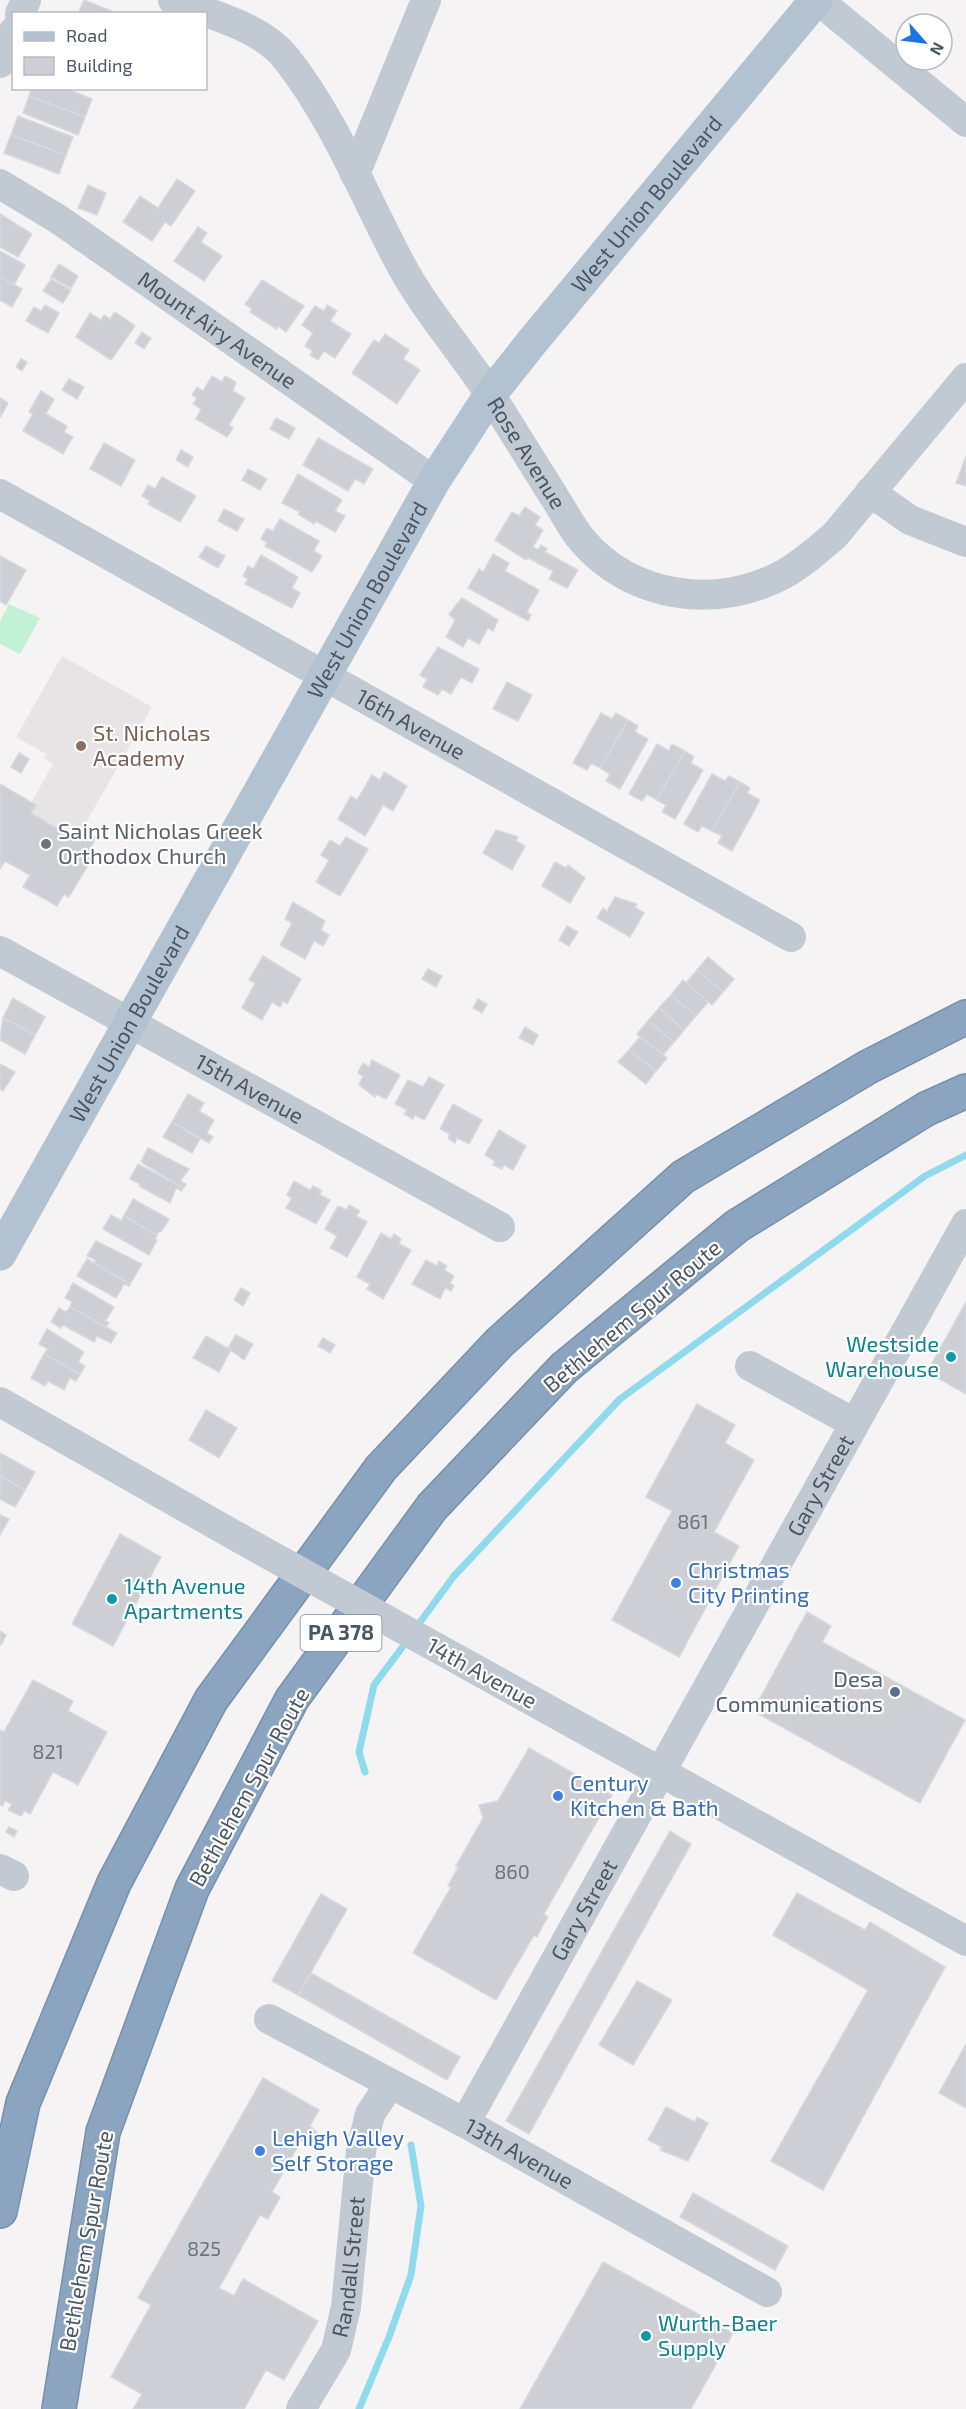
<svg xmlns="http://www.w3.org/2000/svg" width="966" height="2409" font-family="'Exo 2',sans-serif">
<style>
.education{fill:#e6e4e5}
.green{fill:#c3f1d5}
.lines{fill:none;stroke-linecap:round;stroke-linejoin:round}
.stream{stroke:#90daee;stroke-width:7}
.building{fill:#cdcfd5;stroke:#d7d9de;stroke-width:1.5}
.highway-casing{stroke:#7690ad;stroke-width:36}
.minor{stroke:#c1cad2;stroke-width:30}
.major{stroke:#b3c2d1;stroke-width:33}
.highway{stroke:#8ba5c1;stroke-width:33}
.minor-bridge{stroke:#c1cad2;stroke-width:30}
.education-dot{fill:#8d6e63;stroke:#fff;stroke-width:2}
.worship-dot{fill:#6b7280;stroke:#fff;stroke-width:2}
.culture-dot{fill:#0f9aa8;stroke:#fff;stroke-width:2}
.shop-dot{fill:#3f7fe0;stroke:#fff;stroke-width:2}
.service-dot{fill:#5c6f8a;stroke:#fff;stroke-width:2}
.labels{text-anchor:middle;stroke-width:4.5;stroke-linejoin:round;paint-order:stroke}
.number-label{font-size:20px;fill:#6b747e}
.shield{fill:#fff;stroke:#808990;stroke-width:1.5}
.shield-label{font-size:21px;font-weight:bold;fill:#4a5661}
.street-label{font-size:22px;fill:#4a5661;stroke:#fff}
.education-label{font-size:22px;fill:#785e54;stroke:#fff;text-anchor:start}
.worship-label{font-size:22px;fill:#5b616d;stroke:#fff;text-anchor:start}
.culture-label{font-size:22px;fill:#0d838f;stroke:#fff;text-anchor:start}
.shop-label{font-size:22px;fill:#366cbe;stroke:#fff;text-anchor:start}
.service-label{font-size:22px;fill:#4e5e75;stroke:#fff;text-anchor:end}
</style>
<rect width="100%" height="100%" fill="#f5f3f3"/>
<path class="education" d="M62 656 152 707 76 840 31 813 36 805 31 803 53 764 44 759 46 754 16 737Z"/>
<path class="green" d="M9 604 40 618 20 654 0 644V621Z"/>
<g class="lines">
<g class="stream">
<path d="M415 1629 454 1576 620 1399 925 1176 966 1155"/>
<path d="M365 1772 359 1752 374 1685 407 1641"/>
<path d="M359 2409 389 2337 411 2275 421 2206 411 2145"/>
</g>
</g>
<g class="building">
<path d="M84 0 114 12V14H78Z"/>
<path d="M32 88H65L92 99 85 117 29 96Z"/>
<path d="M29 96 85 117 78 135 23 113Z"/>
<path d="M18 116 73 137 66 155 11 135Z"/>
<path d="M11 135 66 155 59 174 4 153Z"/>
<path d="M177 179 195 191 171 226 165 222 152 241 123 222 140 196 158 208Z"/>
<path d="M88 185 106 193 97 215 78 208Z"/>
<path d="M0 214 32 234 18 257 0 247Z"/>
<path d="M198 227 207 233 201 242 222 256 204 281 174 261Z"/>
<path d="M0 251 25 265 14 285 0 277Z"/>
<path d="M59 264 78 276 71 288 51 277Z"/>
<path d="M0 277 22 289 12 307 0 300Z"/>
<path d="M51 279 71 290 63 303 43 291Z"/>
<path d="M262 280 304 306 286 332 278 326 276 329 250 312 252 309 245 304Z"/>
<path d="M45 305 59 313 48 333 26 321 34 307 41 311Z"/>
<path d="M327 305 337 311 330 321 351 334 335 358 324 351 318 360 310 355 313 351 305 346 313 333 302 325 315 306 324 311Z"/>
<path d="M115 312 135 326 111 360 76 337 90 313 101 320 104 315 110 319Z"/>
<path d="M142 332 151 338 144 349 135 343Z"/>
<path d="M385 334 409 350 403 359 420 370 397 404 352 373 374 340 379 343Z"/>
<path d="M21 359 27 362 22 371 16 367Z"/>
<path d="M212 376 222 382 225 376 236 382 233 391 245 398 229 425 233 428 227 437 196 419 201 409 193 404 197 398 192 395 197 387 203 391Z"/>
<path d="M69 379 84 387 77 399 62 390Z"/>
<path d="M41 391 54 399 46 414 67 426 64 432 73 437 63 454 23 431 33 414 29 412Z"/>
<path d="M0 398 8 403 0 418Z"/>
<path d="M276 418 295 428 289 439 270 429Z"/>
<path d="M318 438 373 469 364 484 355 479 348 491 303 465Z"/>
<path d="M104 443 135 460 121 486 90 469Z"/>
<path d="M181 450 193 457 188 467 176 460Z"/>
<path d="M966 456V486L956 483Z"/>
<path d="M248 469 267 479 260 490 242 480Z"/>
<path d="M298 474 342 500 335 511 345 516 335 532 316 521 314 524 298 514 300 512 282 503Z"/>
<path d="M162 477 196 496 180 522 148 504 150 501 142 496 148 485 155 489Z"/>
<path d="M525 507 540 517 535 525 543 530 533 547 538 550 541 545 547 549 545 552 578 570 567 588 549 579 553 571 528 558 526 560 495 540 512 512 519 516Z"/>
<path d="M224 509 244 519 237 531 218 521Z"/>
<path d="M280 519 319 541 314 551 322 556 312 572 265 546 267 543 261 539 267 528 273 531Z"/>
<path d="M206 546 225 556 218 568 199 557Z"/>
<path d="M493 554 509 563 505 571 539 590 527 612 531 615 528 621 468 588 479 569 483 572Z"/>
<path d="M261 555 298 577 292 588 300 593 292 608 245 584 248 579 243 576 248 566 253 569Z"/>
<path d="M0 556 26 570 6 605 0 601Z"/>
<path d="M462 598 498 620 493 631 488 628 479 644 468 638 463 647 446 637 455 620 449 614Z"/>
<path d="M438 647 479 669 472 683 461 677 451 694 442 689 438 695 423 687 427 679 420 675Z"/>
<path d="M507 682 532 695 518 721 493 709Z"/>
<path d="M601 713 612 719 616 713 628 720 600 768 591 763 587 770 573 763Z"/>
<path d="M628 720 638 726 635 732 648 739 620 789 606 781 610 774 600 768Z"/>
<path d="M657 744 669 751 672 744 685 751 657 800 647 794 642 801 629 794Z"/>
<path d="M685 751 694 757 691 763 703 770 675 819 662 812 666 805 657 800Z"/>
<path d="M19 753 29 759 21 773 11 767Z"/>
<path d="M384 772 407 786 393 811 383 805 365 836 338 819 351 796 357 800 372 775 380 780Z"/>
<path d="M712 774 725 781 729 776 740 782 712 831 702 826 698 832 684 824Z"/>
<path d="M740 782 750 788 747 793 760 800 732 851 718 843 722 836 712 831Z"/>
<path d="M0 784 36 805 31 813 76 840 82 829 96 838 90 849 96 852 69 897 64 894 57 906 23 887 30 875 5 861 0 869Z"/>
<path d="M496 830 518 837 516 841 525 846 512 870 483 853Z"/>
<path d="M346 837 368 849 340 896 316 882 329 860 321 855 330 840 340 846Z"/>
<path d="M555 862 566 868 568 865 585 878 570 903 542 886Z"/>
<path d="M615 897 637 904 635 907 644 913 630 937 597 918 603 908 607 911Z"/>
<path d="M293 902 325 921 321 930 329 935 323 946 314 941 305 959 280 945 292 923 285 919Z"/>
<path d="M567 926 578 932 569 946 559 940Z"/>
<path d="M263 956 301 979 287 1004 283 1001 280 1007 272 1002 262 1020 242 1008 255 983 249 980Z"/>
<path d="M708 957 734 979 723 992 697 970Z"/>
<path d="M428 969 442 976 436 987 422 979Z"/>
<path d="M697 970 723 992 712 1005 686 983Z"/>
<path d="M683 980 708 1002 696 1016 671 995Z"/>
<path d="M671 995 696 1016 684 1030 659 1008Z"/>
<path d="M13 998 45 1017 35 1035 3 1018Z"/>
<path d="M478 999 487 1004 482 1013 473 1008Z"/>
<path d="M659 1008 684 1030 674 1042 648 1021Z"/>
<path d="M3 1018 35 1035 25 1054 0 1040Z"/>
<path d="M648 1021 674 1042 663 1055 637 1034Z"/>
<path d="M525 1027 538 1035 533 1045 519 1038Z"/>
<path d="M640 1037 667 1058 656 1071 629 1050Z"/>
<path d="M629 1050 656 1071 646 1084 618 1062Z"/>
<path d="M372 1060 400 1075 386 1099 376 1094 375 1097 359 1085 363 1076 358 1073 363 1063 369 1067Z"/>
<path d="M0 1064 15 1072 3 1091 0 1089Z"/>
<path d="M429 1077 444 1085 424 1120 415 1115 413 1119 404 1114 407 1110 395 1104 408 1080 423 1087Z"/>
<path d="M188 1094 204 1103 199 1111 214 1120 207 1133 213 1137 209 1143 172 1122Z"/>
<path d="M453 1104 482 1120 469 1144 457 1138 455 1143 448 1138 450 1134 440 1129Z"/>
<path d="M172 1122 200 1139 192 1153 163 1137Z"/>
<path d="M499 1130 526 1146 513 1170 504 1165 502 1169 493 1165 495 1161 485 1155Z"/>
<path d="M148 1148 189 1169 180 1181 186 1184 183 1188 141 1162Z"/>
<path d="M138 1164 183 1188 182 1191 176 1188 170 1203 139 1186 140 1184 130 1179Z"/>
<path d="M294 1181 310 1190 313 1186 322 1191 319 1194 330 1200 316 1224 286 1208 292 1198 287 1195Z"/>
<path d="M133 1199 169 1219 161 1232 159 1231 157 1235 124 1216Z"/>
<path d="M349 1205 360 1211 356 1216 367 1222 347 1257 330 1248 337 1236 325 1229 338 1206 347 1210Z"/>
<path d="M111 1215 121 1221 124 1216 157 1235 155 1239 157 1240 149 1255 103 1229Z"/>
<path d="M381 1233 391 1239 394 1234 401 1239 399 1244 411 1250 383 1299 367 1289 370 1284 357 1277Z"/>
<path d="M96 1241 142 1264 130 1284 94 1263 96 1260 87 1256Z"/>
<path d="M87 1259 130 1284 129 1286 124 1284 116 1298 77 1276Z"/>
<path d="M426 1260 437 1266 439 1261 447 1266 444 1270 454 1276 450 1283 454 1286 451 1291 445 1288 440 1299 412 1284Z"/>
<path d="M73 1283 114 1307 107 1319 104 1320 109 1323 106 1327 70 1307 72 1302 65 1298Z"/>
<path d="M241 1288 250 1293 243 1306 234 1300Z"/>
<path d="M966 1302V1394L927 1372Z"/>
<path d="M70 1307 117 1333 111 1343 97 1336 94 1342 63 1325 61 1328 51 1322 59 1308 66 1312Z"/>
<path d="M47 1329 84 1352 78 1362 85 1366 80 1374 44 1354 48 1349 39 1344Z"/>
<path d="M236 1335 253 1344 244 1360 228 1348Z"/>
<path d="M206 1336 231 1350 219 1372 193 1358Z"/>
<path d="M323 1338 335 1345 330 1353 318 1346Z"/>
<path d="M44 1354 80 1374 76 1381 70 1378 64 1390 48 1381 45 1386 31 1378Z"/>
<path d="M697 1404 735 1425 725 1443 754 1460 714 1532 739 1546 679 1657 612 1620 672 1511 646 1497Z"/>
<path d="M206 1410 237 1428 219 1458 189 1440Z"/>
<path d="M0 1453 35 1472 25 1490 0 1476Z"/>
<path d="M0 1476 25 1490 15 1507 0 1499Z"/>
<path d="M0 1515 9 1519 0 1535Z"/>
<path d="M120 1534 161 1557 113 1646 72 1624Z"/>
<path d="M807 1612 831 1626 822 1642 965 1720 920 1803 753 1711Z"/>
<path d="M0 1631 6 1635 1 1645 0 1644Z"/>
<path d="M33 1680 73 1701 68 1711 107 1732 78 1785 53 1772 30 1814 24 1811 21 1816 8 1810 12 1804 5 1801 2 1806 0 1805V1730L4 1732Z"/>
<path d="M529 1748 612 1795 544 1914 548 1917 542 1927 537 1937 534 1935 496 2000 413 1953 451 1887 448 1886 458 1867 456 1866 483 1818 479 1805 498 1801Z"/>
<path d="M9 1827 17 1831 14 1837 6 1832Z"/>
<path d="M670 1831 691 1844 529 2134 506 2121Z"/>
<path d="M797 1893 865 1930 870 1922 945 1967 823 2190 771 2161 868 1990 773 1935Z"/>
<path d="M321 1894 347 1909 298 1995 272 1981Z"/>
<path d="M311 1973 460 2057 447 2080 298 1995Z"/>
<path d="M637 1981 672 2000 633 2065 599 2045Z"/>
<path d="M966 2044V2108L939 2093Z"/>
<path d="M263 2078 319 2110 310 2126 325 2139 319 2151 301 2141 272 2192 280 2197 268 2219 260 2215 219 2288 234 2296 243 2279 318 2321 284 2380 266 2370 244 2409H133L142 2394 111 2377 151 2305 138 2298Z"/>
<path d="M666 2107 695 2122 697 2117 708 2123 688 2161 660 2150 662 2147 648 2140Z"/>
<path d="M693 2193 788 2246 775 2270 680 2217Z"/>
<path d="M603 2262 733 2333 691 2409H520Z"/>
</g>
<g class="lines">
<g class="highway-casing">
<g id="highway">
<path d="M0 2211 23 2103 114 1883 211 1700 381 1468 499 1343 683 1177 868 1067 966 1017"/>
<path d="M59 2409 103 2132 192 1889 292 1699 432 1507 564 1368 737 1226 926 1109 966 1091"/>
</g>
</g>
<g class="minor">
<path id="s1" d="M173 0C211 15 260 26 286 58 335 120 364 196 401 265 426 312 464 353 493 399 513 431 533 463 553 495 563 510 571 527 582 540 632 599 718 610 784 574 803 563 819 549 835 535L966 378"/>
<path d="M818 0 966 122"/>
<path d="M20 14 26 0"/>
<path d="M0 63 14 31"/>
<path d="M355 174 426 0"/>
<path id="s2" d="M0 184 58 219 434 481"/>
<path d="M870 492 910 520 966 542"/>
<path id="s3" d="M0 494 791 937"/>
<path id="s4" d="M0 951 500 1227"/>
<path d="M750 1366 854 1423"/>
<path d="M0 1402 241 1539"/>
<path d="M437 1648 966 1941"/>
<path d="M0 1869 14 1876"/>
<path id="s5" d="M269 2019 465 2123 767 2292"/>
<path id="s6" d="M465 2123 966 1224"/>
<path id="s7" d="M301 2409 336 2350 346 2307 361 2151 370 2114 390 2084"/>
</g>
<path class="major" id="s8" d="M0 1254 434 481 490 395 532 342 816 0"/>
<use href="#highway" class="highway"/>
<path class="minor-bridge" d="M241 1539 437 1648"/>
</g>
<circle class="education-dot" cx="81" cy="746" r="6"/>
<circle class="worship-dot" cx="46" cy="844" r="6"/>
<g class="culture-dot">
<circle cx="951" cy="1357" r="6"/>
<circle cx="112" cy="1599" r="6"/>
<circle cx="646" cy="2336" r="6"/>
</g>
<g class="shop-dot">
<circle cx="676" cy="1583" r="6"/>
<circle cx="558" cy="1796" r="6"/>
<circle cx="260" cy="2151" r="6"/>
</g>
<circle class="service-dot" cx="895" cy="1692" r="6"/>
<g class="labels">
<g class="number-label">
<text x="693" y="1529">861</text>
<text x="48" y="1759">821</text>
<text x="512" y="1879">860</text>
<text x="204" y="2256">825</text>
</g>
<rect class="shield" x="300.5" y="1615" width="81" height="36" rx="4.5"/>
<g class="shield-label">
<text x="341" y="1640">PA 378</text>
</g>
<g class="street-label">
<text dy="8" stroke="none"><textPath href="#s8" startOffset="1236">West Union Boulevard</textPath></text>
<text dy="8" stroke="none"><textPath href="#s2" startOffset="262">Mount Airy Avenue</textPath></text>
<text dy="8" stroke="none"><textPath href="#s1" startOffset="592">Rose Avenue</textPath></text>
<text dy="8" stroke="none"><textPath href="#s8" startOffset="750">West Union Boulevard</textPath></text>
<text dy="8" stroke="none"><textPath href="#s3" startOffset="471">16th Avenue</textPath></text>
<text dy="8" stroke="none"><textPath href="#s8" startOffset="264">West Union Boulevard</textPath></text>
<text dy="8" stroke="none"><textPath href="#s4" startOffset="285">15th Avenue</textPath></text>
<text transform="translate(632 1316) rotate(-40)" y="8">Bethlehem Spur Route</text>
<text dy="8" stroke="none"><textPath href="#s6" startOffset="730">Gary Street</textPath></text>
<text transform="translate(482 1673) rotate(29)" y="8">14th Avenue</text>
<text transform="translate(249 1787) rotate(-61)" y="8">Bethlehem Spur Route</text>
<text dy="8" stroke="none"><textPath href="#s6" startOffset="244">Gary Street</textPath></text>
<text dy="8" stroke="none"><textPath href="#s5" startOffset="284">13th Avenue</textPath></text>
<text transform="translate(86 2241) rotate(-80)" y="8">Bethlehem Spur Route</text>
<text dy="8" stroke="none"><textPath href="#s7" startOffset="153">Randall Street</textPath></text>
</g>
<g class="education-label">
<text x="93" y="741">St. Nicholas<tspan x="93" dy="25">Academy</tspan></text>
</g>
<g class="worship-label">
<text x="58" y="839">Saint Nicholas Greek<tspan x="58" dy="25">Orthodox Church</tspan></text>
</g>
<g class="culture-label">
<text x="939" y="1352" text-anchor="end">Westside<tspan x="939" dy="25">Warehouse</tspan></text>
<text x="124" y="1594">14th Avenue<tspan x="124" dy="25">Apartments</tspan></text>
<text x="658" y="2331">Wurth-Baer<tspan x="658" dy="25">Supply</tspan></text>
</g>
<g class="shop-label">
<text x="688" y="1578">Christmas<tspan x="688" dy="25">City Printing</tspan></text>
<text x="570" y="1791">Century<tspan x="570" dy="25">Kitchen &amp; Bath</tspan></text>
<text x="272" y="2146">Lehigh Valley<tspan x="272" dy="25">Self Storage</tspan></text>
</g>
<g class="service-label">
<text x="883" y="1687">Desa<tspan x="883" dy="25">Communications</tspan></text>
</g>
</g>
<rect x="12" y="12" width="195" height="78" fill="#ffffff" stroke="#b7bbc0" stroke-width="1.5"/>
<rect x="24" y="32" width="30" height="9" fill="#b3c2d1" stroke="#b7bbc0" stroke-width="1.5"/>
<text x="66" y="42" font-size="18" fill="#4a5661">Road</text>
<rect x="24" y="57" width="30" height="18" fill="#cdcfd5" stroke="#b7bbc0" stroke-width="1.5"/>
<text x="66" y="72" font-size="18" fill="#4a5661">Building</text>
<g transform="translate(924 42) rotate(118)"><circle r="28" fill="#ffffff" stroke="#b7bbc0" stroke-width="1.5"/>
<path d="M0-4.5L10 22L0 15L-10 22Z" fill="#1a73e8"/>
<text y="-9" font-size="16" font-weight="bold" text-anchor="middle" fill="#4a5661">N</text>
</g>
</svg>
